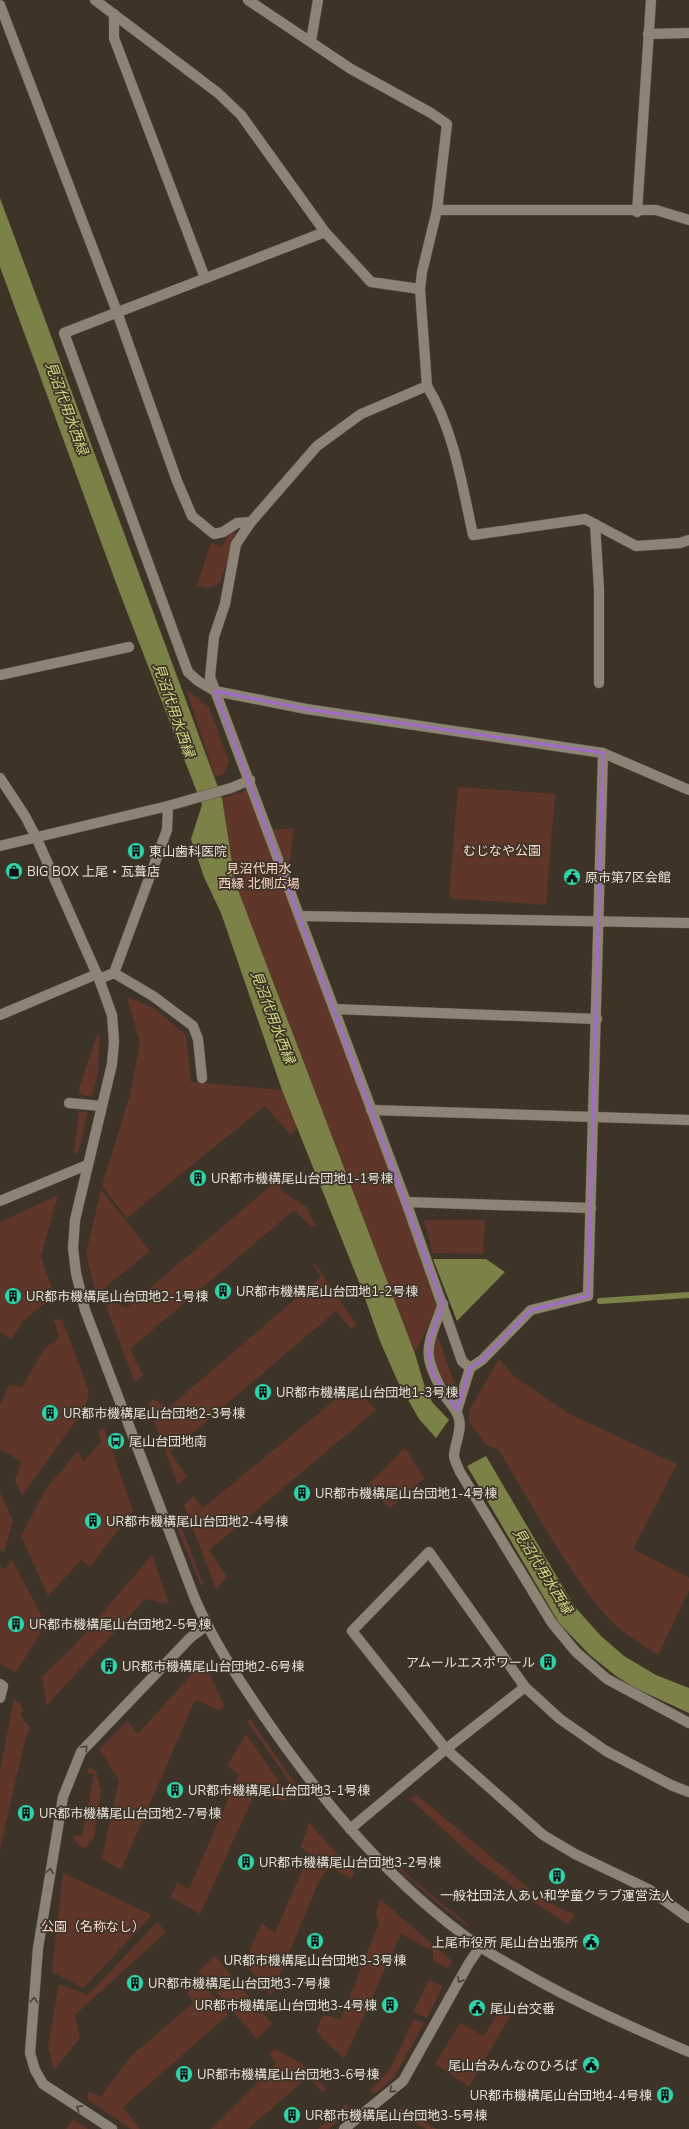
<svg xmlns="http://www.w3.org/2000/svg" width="689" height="2129" font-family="'Nunito Sans','Noto Sans JP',sans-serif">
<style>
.green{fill:#5f3629}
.water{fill:#7c8247}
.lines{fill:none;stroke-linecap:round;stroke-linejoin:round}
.stream{stroke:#7c8247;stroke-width:6}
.minor-casing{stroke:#5a5348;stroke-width:11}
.tertiary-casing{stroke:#5a5348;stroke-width:11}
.minor{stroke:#8e8475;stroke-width:10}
.tertiary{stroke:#8e8475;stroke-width:10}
.oneway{stroke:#494033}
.marked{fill:none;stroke:#a16cc8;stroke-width:3;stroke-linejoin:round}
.labels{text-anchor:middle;stroke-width:3.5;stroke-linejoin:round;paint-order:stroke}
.park-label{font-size:13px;fill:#fbd6c9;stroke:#3d3427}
.poi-label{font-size:13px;fill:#e8e2da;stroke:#3d3427;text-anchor:start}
.water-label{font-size:14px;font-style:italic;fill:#d1db83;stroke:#3d3427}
</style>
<rect width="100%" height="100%" fill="#3d3427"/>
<g class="green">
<path d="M231 532 237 534 219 584 206 588 197 585 211 543 221 547Z"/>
<path d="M186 689 209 707 229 762 224 774 215 777Z"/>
<path d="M458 787 555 794 546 905 449 898Z"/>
<path d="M253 788 441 1297 415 1354 235 882 222 798Z"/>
<path d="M294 828 289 868 283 867 270 830Z"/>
<path d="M127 997 154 1008 186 1035 191 1082 282 1090 297 1127 291 1135 265 1106 127 1218 102 1186 130 1095 140 1043Z"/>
<path d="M100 1034 98 1072 92 1097 79 1094 80 1086 97 1035Z"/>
<path d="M79 1111 88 1112 78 1153H74Z"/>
<path d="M279 1179 281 1190 306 1207 316 1226 312 1227 294 1210 130 1349 143 1375 135 1383 106 1306 112 1301 126 1308Z"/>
<path d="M101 1190 150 1251 96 1295 86 1254Z"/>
<path d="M58 1195 41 1256 54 1296 23 1321 12 1339 0 1332V1222Z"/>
<path d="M424 1220H485L483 1254 433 1253Z"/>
<path d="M315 1264 356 1324 351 1329 336 1311 170 1452 187 1477 178 1485 148 1404 154 1399 168 1408 321 1277 313 1265Z"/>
<path d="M62 1319 89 1392 85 1408 22 1496 15 1481 21 1461 0 1449V1405L9 1385 22 1387 45 1348 59 1338 54 1320Z"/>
<path d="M438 1337 456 1387 453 1394 439 1373 430 1344Z"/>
<path d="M499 1359 514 1376 569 1414 677 1464 633 1549 689 1578V1590L658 1655C638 1642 616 1629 601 1610 562 1562 530 1501 498 1449L486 1445 469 1422V1411Z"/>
<path d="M353 1385 376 1410 209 1550 227 1577 216 1589 184 1505 193 1496 203 1508Z"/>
<path d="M104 1428 133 1511 90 1567 81 1560 48 1596 21 1536 46 1489 78 1451 83 1462 101 1442 98 1430Z"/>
<path d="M405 1448 424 1478 390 1508 367 1486Z"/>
<path d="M0 1492 13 1521 4 1552 0 1550Z"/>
<path d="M176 1512 203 1584 201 1586 175 1523Z"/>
<path d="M152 1555 169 1604 145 1599 47 1705 42 1677 74 1646Z"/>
<path d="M12 1560 46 1624 16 1672 0 1664V1567L5 1569Z"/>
<path d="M192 1660 208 1671 224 1705 221 1711 195 1700 121 1870 102 1858 119 1780 99 1749 127 1721 138 1734 191 1675Z"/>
<path d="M14 1699 20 1703 23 1709 21 1716 30 1728 25 1740 0 1849V1770Z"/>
<path d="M250 1719 299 1789 298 1794 247 1721Z"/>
<path d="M246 1734 289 1796 284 1801 255 1793 200 1914 171 1897 177 1882 189 1889 239 1774 227 1766Z"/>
<path d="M89 1767 96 1771 101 1791 94 1838 85 1848 79 1846 73 1837 74 1835 82 1836 94 1775 87 1772Z"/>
<path d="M417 1795 543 1900 575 1915 568 1924 541 1907 481 1864 410 1799Z"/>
<path d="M309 1823 354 1872 352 1879 329 1866 319 1881 271 1996 249 1968 250 1949 262 1923 275 1933 309 1854 301 1847Z"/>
<path d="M387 1854 413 1880 470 1926 469 1927C439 1906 412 1882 386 1856Z"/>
<path d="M63 1873 152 1915 84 1988 52 1972Z"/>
<path d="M380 1899 452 1961 448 1968 433 1961V1951L401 1934 344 2059 316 2032 323 2015 341 2019 379 1923 376 1915Z"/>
<path d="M157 1922 166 1932 75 2015 80 2038 54 2070 48 2046 59 1984 88 1995Z"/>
<path d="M215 1956 272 2024 257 2039 198 1971Z"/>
<path d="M200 1980 228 2015 123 2107 140 2129H131L88 2100V2092L101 2096 131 2056 193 2003 187 1992Z"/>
<path d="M429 1980 443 1986 427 2018 413 2012Z"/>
<path d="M499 2011 510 2016 469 2087 435 2064 460 2023 484 2036Z"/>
<path d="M414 2019 424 2023 394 2078 374 2094 370 2090 389 2071Z"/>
<path d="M275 2049 304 2065 326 2089 323 2092 308 2077 248 2129H211L276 2064 269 2053Z"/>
<path d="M346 2104 352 2111 328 2129H318Z"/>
<path d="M401 2108 437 2129H426L396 2112Z"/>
<path d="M73 2119 88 2129H66Z"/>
</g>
<g class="water">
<path d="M0 198 222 798 235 882 415 1354 424 1384 432 1402 449 1420 436 1438 419 1419 398 1382 380 1341 361 1287 282 1090 221 913 204 877 191 839 202 805 119 591 0 267Z"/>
<path d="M433 1259H486L505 1272 457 1321Z"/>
<path d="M486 1456 574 1606 601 1636 624 1656 656 1675 689 1688V1713L635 1688 616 1676 590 1655 559 1623 467 1466Z"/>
</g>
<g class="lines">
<path class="stream" d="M600 1301 689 1295"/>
<g class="minor-casing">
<g id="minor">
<path d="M95 0 218 93 241 115 325 232 371 282 420 289"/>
<path d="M248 0 351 69 431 113 447 124 437 210 422 272 420 289 427 386 361 414 317 446 251 522 236 544 225 604 214 637 210 677 406 1202 462 1361 470 1368 482 1360 531 1310 588 1296 603 753"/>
<path d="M0 5 117 312 177 481 192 516 214 534 223 532 237 523 251 522"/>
<path d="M114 14V38L205 278"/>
<path d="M648 34 689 33"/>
<path d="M311 41 318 0"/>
<path d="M437 210H656L689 220"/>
<path d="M637 212 651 0"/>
<path d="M325 232 64 333 188 672 198 681 215 691 306 709 603 753 689 790"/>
<path d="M427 386C454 430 462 485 473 535L585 519 636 546 680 543 689 540"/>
<path d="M595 524 599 589V683"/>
<path d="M0 675 129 647"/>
<path d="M0 846 168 806 231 788 250 780"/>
<path d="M300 916 689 923"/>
<path d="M114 973 153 996 193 1026 198 1039 202 1078"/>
<path d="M99 979 114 973 167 830 168 806"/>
<path d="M334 1009 597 1019"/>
<path d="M0 1015 97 974"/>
<path d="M69 1103 101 1106"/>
<path d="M371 1110 689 1120"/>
<path d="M0 1201 87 1165"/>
<path d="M406 1202 591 1208"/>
<path d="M443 1304C426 1349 421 1352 445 1396 450 1404 457 1409 459 1419 462 1430 455 1443 454 1455 454 1460 458 1467 460 1472L552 1623 576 1652 607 1679 689 1723"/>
<path d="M457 1410 470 1368"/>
<path d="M0 1684 3 1686 0 1698"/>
<path d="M689 1792 671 1785 606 1751 560 1719 525 1687 429 1552 352 1631 446 1749 543 1835 575 1854 650 1890 689 1918"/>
<path d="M350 1829 446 1749 525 1687"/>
<path d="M112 2129 43 2084 35 2070 30 2053 38 1948 63 1797 81 1752 190 1638 207 1625"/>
<path d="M344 2129 403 2081 469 1963 480 1947"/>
</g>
</g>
<g class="tertiary-casing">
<path id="tertiary" d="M0 778 25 816 36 837 99 979 112 1015 114 1041 112 1064 75 1220 73 1248 76 1273 85 1310 195 1599C213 1641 239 1680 265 1718 324 1804 393 1886 479 1946 492 1955 507 1963 521 1971 575 2002 631 2027 689 2052"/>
</g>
<use href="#minor" class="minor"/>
<use href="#tertiary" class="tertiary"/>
</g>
<defs><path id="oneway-chevron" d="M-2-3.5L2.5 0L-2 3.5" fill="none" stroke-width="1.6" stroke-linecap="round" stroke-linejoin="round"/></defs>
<g class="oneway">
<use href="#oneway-chevron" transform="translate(85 1748) rotate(-47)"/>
<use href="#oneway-chevron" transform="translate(50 1871) rotate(-81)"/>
<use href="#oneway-chevron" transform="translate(460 1980) rotate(119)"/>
<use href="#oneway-chevron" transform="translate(34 2000) rotate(-85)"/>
<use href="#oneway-chevron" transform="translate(392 2090) rotate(139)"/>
<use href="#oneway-chevron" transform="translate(79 2108) rotate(-147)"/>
</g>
<path class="marked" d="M215 691 306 709 603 753 588 1296 531 1310 482 1360 470 1368 457 1410 432 1372 428 1344 443 1304Z"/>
<defs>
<g id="building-disc" transform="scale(0.9)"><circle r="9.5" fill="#2fd4aa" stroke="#3d3427"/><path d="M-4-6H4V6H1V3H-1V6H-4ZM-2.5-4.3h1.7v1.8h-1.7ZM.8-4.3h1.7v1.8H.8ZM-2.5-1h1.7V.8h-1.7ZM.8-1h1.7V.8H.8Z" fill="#111"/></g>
<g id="shop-disc" transform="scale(0.9)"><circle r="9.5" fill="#2fd4aa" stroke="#3d3427"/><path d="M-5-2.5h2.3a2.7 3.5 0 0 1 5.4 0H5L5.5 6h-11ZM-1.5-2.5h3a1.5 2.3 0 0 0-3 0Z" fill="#111"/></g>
<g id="civic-disc" transform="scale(0.9)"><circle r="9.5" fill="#2fd4aa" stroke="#3d3427"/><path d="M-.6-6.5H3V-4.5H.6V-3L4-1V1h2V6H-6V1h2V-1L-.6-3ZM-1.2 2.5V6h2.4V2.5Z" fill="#111"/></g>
<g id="bus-disc" transform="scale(0.9)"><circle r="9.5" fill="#2fd4aa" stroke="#3d3427"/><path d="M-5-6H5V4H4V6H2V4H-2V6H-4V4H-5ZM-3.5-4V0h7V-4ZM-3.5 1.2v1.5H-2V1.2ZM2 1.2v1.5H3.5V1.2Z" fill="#111"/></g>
</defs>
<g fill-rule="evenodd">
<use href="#building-disc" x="136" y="851"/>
<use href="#shop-disc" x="14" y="871"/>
<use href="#civic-disc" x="572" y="877"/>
<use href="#building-disc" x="198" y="1178"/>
<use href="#building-disc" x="223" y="1291"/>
<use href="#building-disc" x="13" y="1296"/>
<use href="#building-disc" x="263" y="1392"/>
<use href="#building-disc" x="50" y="1413"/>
<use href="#bus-disc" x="116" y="1441"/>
<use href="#building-disc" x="302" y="1493"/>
<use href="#building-disc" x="93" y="1521"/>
<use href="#building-disc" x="16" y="1624"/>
<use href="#building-disc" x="548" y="1662"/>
<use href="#building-disc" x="109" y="1666"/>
<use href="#building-disc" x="175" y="1790"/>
<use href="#building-disc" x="26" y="1813"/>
<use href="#building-disc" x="246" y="1862"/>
<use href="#building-disc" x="557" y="1876"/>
<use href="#building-disc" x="315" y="1941"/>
<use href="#civic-disc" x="591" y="1942"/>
<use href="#building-disc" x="135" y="1983"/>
<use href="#building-disc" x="390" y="2005"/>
<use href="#civic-disc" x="477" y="2008"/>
<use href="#civic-disc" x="591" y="2065"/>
<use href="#building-disc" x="184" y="2074"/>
<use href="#building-disc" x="665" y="2095"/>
<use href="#building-disc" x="292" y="2115"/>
</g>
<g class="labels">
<g class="park-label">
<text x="502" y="855">むじなや公園</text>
<text x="259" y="873">見沼代用水<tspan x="259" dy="15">西縁 北側広場</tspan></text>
<text x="93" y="1931">公園（名称なし）</text>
</g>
<g class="poi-label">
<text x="149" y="856">東山歯科医院</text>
<text x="27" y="876">BIG BOX 上尾・瓦葺店</text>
<text x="585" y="882">原市第7区会館</text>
<text x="211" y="1183">UR都市機構尾山台団地1-1号棟</text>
<text x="236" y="1296">UR都市機構尾山台団地1-2号棟</text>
<text x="26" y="1301">UR都市機構尾山台団地2-1号棟</text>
<text x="276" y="1397">UR都市機構尾山台団地1-3号棟</text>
<text x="63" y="1418">UR都市機構尾山台団地2-3号棟</text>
<text x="129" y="1446">尾山台団地南</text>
<text x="315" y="1498">UR都市機構尾山台団地1-4号棟</text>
<text x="106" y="1526">UR都市機構尾山台団地2-4号棟</text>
<text x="29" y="1629">UR都市機構尾山台団地2-5号棟</text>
<text x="535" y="1667" text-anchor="end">アムールエスポワール</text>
<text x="122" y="1671">UR都市機構尾山台団地2-6号棟</text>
<text x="188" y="1795">UR都市機構尾山台団地3-1号棟</text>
<text x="39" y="1818">UR都市機構尾山台団地2-7号棟</text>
<text x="259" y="1867">UR都市機構尾山台団地3-2号棟</text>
<text x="557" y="1900" text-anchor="middle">一般社団法人あい和学童クラブ運営法人</text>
<text x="578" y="1947" text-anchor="end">上尾市役所 尾山台出張所</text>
<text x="315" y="1965" text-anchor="middle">UR都市機構尾山台団地3-3号棟</text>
<text x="148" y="1988">UR都市機構尾山台団地3-7号棟</text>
<text x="377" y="2010" text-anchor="end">UR都市機構尾山台団地3-4号棟</text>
<text x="490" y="2013">尾山台交番</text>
<text x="578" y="2070" text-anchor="end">尾山台みんなのひろば</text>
<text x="197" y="2079">UR都市機構尾山台団地3-6号棟</text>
<text x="652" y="2100" text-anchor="end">UR都市機構尾山台団地4-4号棟</text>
<text x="305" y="2120">UR都市機構尾山台団地3-5号棟</text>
</g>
<g class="water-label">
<text transform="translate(67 408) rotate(70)" y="5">見沼代用水西緑</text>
<text transform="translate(174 710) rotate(71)" y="5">見沼代用水西縁</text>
<text transform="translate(273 1017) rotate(69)" y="5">見沼代用水西縁</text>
<text transform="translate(543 1571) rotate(58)" y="5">見沼代用水西縁</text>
</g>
</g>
</svg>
